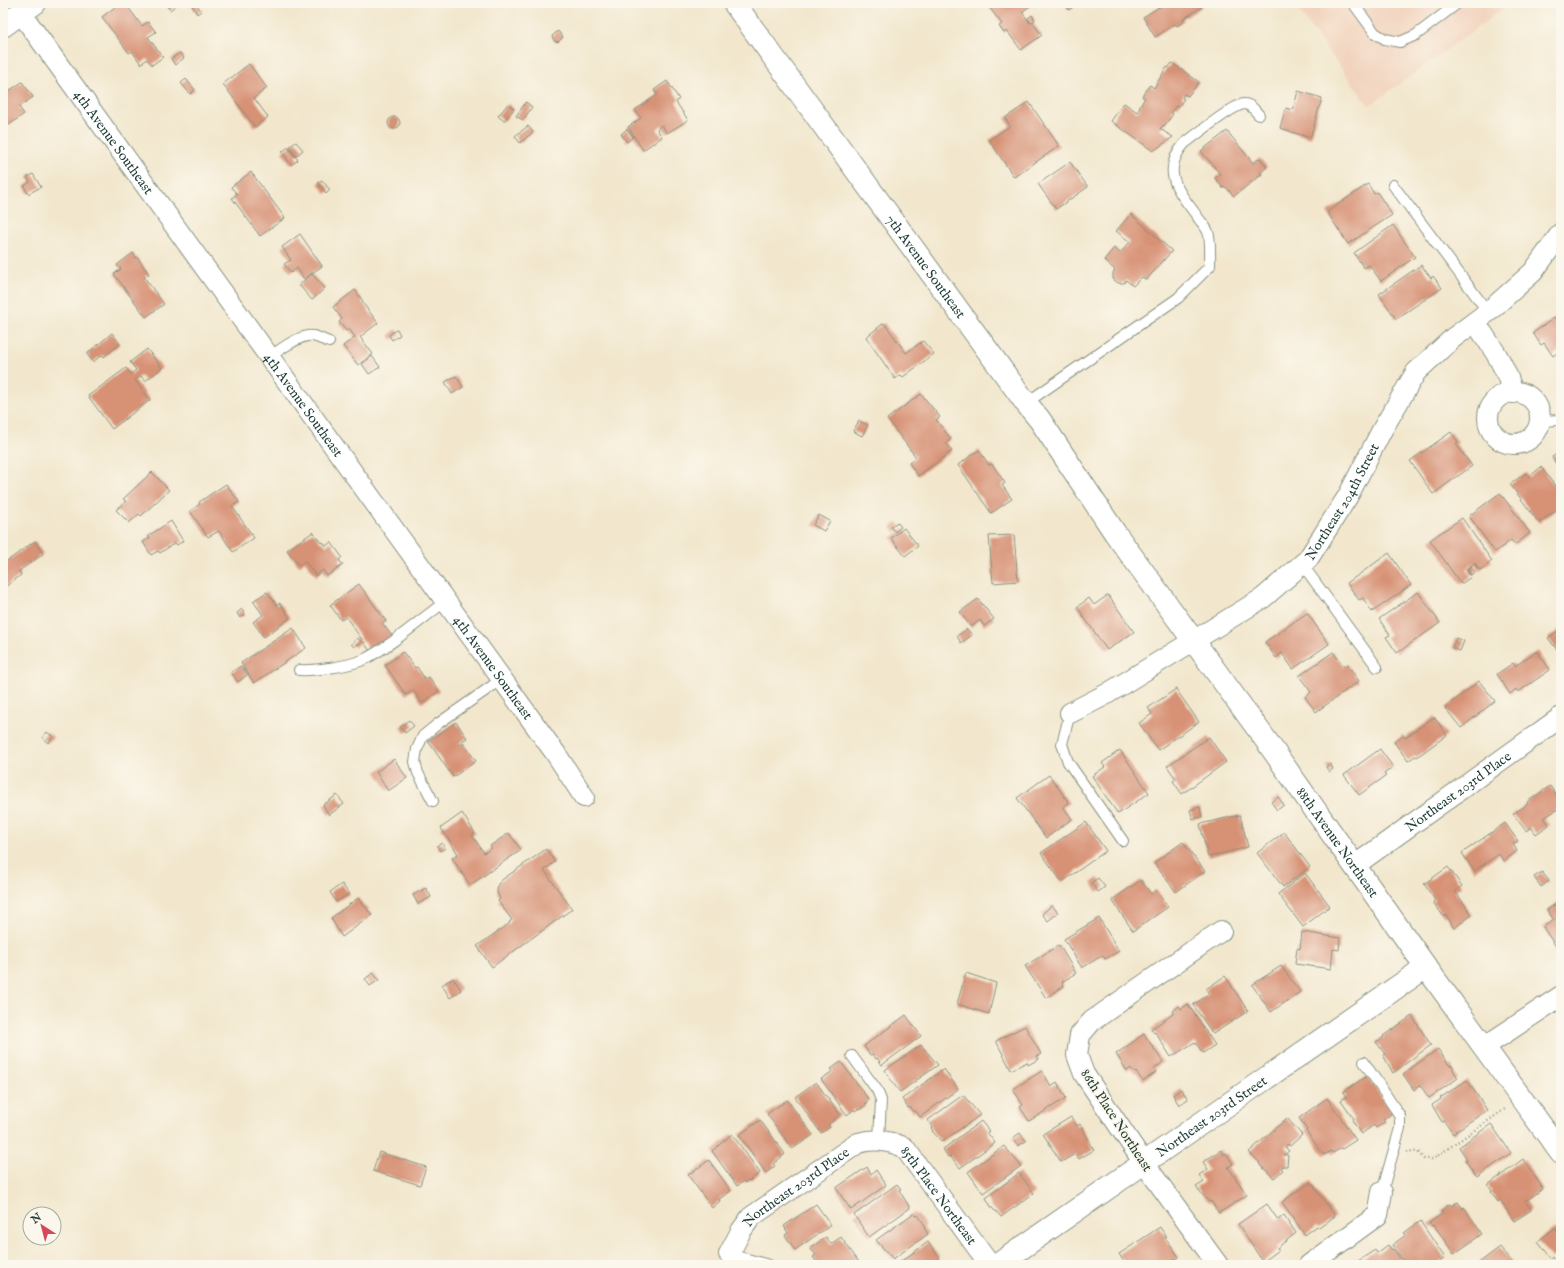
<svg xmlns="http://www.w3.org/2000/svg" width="1564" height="1268" font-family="'IM FELL English',serif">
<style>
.built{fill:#f2d4be}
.building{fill:#d79174}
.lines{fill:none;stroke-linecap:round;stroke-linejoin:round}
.lane-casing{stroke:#889280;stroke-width:12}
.street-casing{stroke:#889280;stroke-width:22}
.secondary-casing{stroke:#889280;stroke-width:24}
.path{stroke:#889280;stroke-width:2.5;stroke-dasharray:1 3;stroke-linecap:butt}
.lane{stroke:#fff;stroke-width:10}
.street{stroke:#fff;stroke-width:20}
.secondary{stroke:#fff;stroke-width:22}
.labels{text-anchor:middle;stroke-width:4;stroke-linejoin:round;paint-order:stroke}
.street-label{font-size:14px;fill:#1f3d34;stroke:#fbf7ec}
</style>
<rect width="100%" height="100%" fill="#fbf7ec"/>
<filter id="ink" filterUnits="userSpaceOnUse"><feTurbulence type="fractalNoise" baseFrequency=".025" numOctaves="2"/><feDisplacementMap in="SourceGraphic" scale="8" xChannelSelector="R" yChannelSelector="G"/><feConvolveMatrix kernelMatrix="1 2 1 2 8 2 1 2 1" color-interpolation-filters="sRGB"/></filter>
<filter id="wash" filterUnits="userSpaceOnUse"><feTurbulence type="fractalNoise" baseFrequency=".012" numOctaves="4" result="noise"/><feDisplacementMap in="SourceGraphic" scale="16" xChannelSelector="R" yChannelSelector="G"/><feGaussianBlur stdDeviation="0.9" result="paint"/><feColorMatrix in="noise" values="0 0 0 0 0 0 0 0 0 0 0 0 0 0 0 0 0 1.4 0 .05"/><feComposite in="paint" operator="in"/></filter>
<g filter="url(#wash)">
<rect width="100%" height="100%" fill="#f2e7cd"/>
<path class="built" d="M1293 3H1511L1369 106Z"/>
<g id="blocks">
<g class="building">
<path d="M120 3H125L142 26 148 22 156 32 148 37 163 57 152 65 147 59 141 64 132 51 129 53 102 17Z"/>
<path d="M165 3H179L170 10Z"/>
<path d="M193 3H196L201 11 197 14 191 4Z"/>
<path d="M986 3H1034L1022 12 1030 23H1031L1028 18 1032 15 1035 20 1032 22 1042 35 1021 50 1007 31 1004 33 999 26 1002 24Z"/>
<path d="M1064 3H1078L1069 10Z"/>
<path d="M1166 3H1200L1202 7 1183 19 1184 21 1177 26 1175 24 1155 37 1143 17Z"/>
<path d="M558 31 563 37 558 42 557 41 555 42 552 36Z"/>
<path d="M180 53 184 58 175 65 171 59Z"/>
<path d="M1172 63 1199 82 1188 96 1184 94 1182 98 1184 99 1178 107 1176 106 1171 112 1173 114 1164 126 1163 125 1160 129 1173 137 1153 151 1111 121 1124 103 1137 112 1140 108 1139 107 1145 98 1142 96 1150 85 1154 88 1167 67 1168 68Z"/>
<path d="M249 64 267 88 254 98 268 117 255 127 223 84Z"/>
<path d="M186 79 195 90 190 94 181 83Z"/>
<path d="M667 81 679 99 676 102 688 120 667 133 662 125 657 129 662 137 643 150 628 127 641 118 635 110 657 95 654 90Z"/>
<path d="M3 82 9 91 22 82 33 97 19 107 24 114 6 127 3 122Z"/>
<path d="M1298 91 1322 98 1310 138 1280 128 1286 108 1293 110Z"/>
<path d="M526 102 532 107 523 120 516 116Z"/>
<path d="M1029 102 1059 146 1014 177 989 140 1010 126 1005 118Z"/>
<path d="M508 104 514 109 504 121 498 116Z"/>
<circle cx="394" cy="123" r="6"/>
<path d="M528 126 533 132 520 143 515 136Z"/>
<path d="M627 129 633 137 627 142 621 134Z"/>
<path d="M1227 131 1253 163 1260 158 1267 167 1260 173 1262 174 1234 196 1226 187 1223 188 1215 178 1220 174 1201 151Z"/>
<path d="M296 142 303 150 296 156 289 147Z"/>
<path d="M288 147 298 160 291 165 282 152Z"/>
<path d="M1070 162 1088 187 1056 209 1038 184Z"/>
<path d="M251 172 285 218 260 236 232 198 237 194 231 187Z"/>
<path d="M33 174 41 187 28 194 24 186 30 182 27 177Z"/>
<path d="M322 180 330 190 326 194 318 183Z"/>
<path d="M1368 184 1374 194 1377 192 1392 215 1348 244 1327 212Z"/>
<path d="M1131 214 1172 251 1146 280 1142 277 1133 286 1126 280 1124 283H1118L1113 279V273L1115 270 1104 260 1114 248 1120 253 1130 242 1116 231Z"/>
<path d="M1393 225 1415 257 1381 281 1369 265 1364 268 1354 253Z"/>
<path d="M300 234 322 266 304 279 297 268 291 273 284 264 291 260 282 247Z"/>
<path d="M133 253 136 258 137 257 149 274 144 277 164 304 146 317 114 274 121 269 117 265Z"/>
<path d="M1421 265 1431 278 1433 276 1442 288 1396 319 1379 294Z"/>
<path d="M312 274 325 288 312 300 299 285Z"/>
<path d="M355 290 363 301 362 302 378 323 360 337 373 354 358 365 343 346 355 337 349 329 346 331 339 322 342 319 333 307Z"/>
<path d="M1561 313V350L1553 356 1544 343 1541 345 1533 333Z"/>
<path d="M884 323 906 353 923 341 934 354 903 377 901 375 895 379 866 337Z"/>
<path d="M397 329 400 335 392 340 389 335Z"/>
<path d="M112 333 120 344 104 357 102 355 93 362 87 354Z"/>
<path d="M147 349 162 368 145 381 141 376 135 380 150 400 112 429 88 396 126 368 131 374 136 370 130 362Z"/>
<path d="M372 356 380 367 369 374 362 364Z"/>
<path d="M456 376 463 387 452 394 445 382Z"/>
<path d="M921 394 940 417 936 420 951 439 946 443 952 451 918 476 909 463 916 457 887 419Z"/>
<path d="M859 421 868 425 862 436 853 431Z"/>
<path d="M1451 432 1458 442 1456 444 1472 466 1433 494 1410 461Z"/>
<path d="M979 450 989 465 992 464 1005 483 1002 485 1012 499 991 513 958 465Z"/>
<path d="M1561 451V471L1552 457Z"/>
<path d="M1541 467 1561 494V506L1539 523 1510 484 1526 473 1529 477Z"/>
<path d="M152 472 169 490 141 516 139 514 129 523 116 510 126 501 123 499Z"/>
<path d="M226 484 239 502 232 506 254 538 233 552 219 531 208 537 190 511 200 504 199 502Z"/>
<path d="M1500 493 1530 533 1515 545 1511 540 1495 552 1469 516Z"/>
<path d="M819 515 830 521 824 531 813 525Z"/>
<path d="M1462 518 1492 561 1480 570 1475 563 1466 569 1471 577 1461 584 1430 540Z"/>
<path d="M171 521 183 541 177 545 175 543 160 553 158 551 151 555 143 542 150 538 148 536Z"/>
<path d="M897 522 901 527 895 532 891 527Z"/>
<path d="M904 528 918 546 905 556 891 538Z"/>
<path d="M313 532 321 543 323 542 326 546 331 542 342 557 339 560 343 565 327 576 323 570 316 576 305 561 299 566 287 550Z"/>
<path d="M1014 535 1018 581 993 583 989 536Z"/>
<path d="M35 541 43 554 19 571 21 575 5 587 3 584V564Z"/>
<path d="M1389 553 1411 585 1372 612 1363 598 1359 600 1347 583Z"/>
<path d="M1474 564 1478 569 1471 575 1468 570Z"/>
<path d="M359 584 386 621 382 623 392 636 370 651 346 617 341 620 330 605Z"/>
<path d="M267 592 277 605 280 603 290 618 264 637 253 622 263 615 253 601Z"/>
<path d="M1418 592 1440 623 1397 653 1386 637 1390 635 1379 619Z"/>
<path d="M1108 595 1134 632 1107 650 1077 607 1089 598 1094 605Z"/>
<path d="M978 599 994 619 984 626 980 620 971 627 960 612Z"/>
<path d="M242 609 245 615 240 618 237 613Z"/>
<path d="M1307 613 1329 644 1293 669 1282 653 1276 658 1265 642Z"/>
<path d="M293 628 306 648 254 683 241 663Z"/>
<path d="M1561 628V655L1548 638Z"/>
<path d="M967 629 972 635 961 643 957 636Z"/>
<path d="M358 638 361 642 354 647 351 644Z"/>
<path d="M1456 638 1464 641 1460 651 1452 648Z"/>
<path d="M1537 651 1550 670 1518 692 1516 689 1510 694 1497 674 1513 663 1515 666Z"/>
<path d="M403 652 415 668 417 667 425 679 429 677 439 691 422 703 413 690 406 695 385 665Z"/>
<path d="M1333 652 1344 667 1347 664 1359 681 1316 712 1305 697 1311 692 1299 676Z"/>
<path d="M241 666 247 675 238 682 231 672Z"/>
<path d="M1479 681 1495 701 1461 728 1445 708Z"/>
<path d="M1176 689 1199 722 1158 750 1139 723 1152 714 1148 708Z"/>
<path d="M1434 717 1447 735 1417 757 1415 756 1408 761 1394 742 1403 735 1405 738Z"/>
<path d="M409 720 414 726 405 733 400 727Z"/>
<path d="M456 722 467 738 459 743 461 745 463 743 476 761 453 777 428 741Z"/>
<path d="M47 732 53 737 48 743 42 738Z"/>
<path d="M1209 737 1226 762 1182 794 1173 781 1176 779 1167 766Z"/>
<path d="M1380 749 1393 767 1384 774 1386 776 1359 795 1344 775Z"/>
<path d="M1120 750 1149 793 1118 814 1092 776 1105 767 1102 763Z"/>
<path d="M394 759 407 778 388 791 376 772Z"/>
<path d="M1330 764 1333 769 1329 772 1326 767Z"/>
<path d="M1049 775 1069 803 1063 807 1072 819 1046 838 1017 798Z"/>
<path d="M1550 786 1561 802V807L1544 818 1549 825 1536 834 1531 827 1526 831 1513 814 1528 804 1527 802Z"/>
<path d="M337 795 344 804 329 815 323 805Z"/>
<path d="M1278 797 1284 805 1277 810 1271 802Z"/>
<path d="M1200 807 1202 817 1193 819 1190 810Z"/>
<path d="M462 813 475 833 472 835 484 853 492 848 490 846 509 833 521 850 470 885 452 858 458 854 441 828Z"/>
<path d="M1240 815 1248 847 1208 857 1200 824Z"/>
<path d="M1086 822 1106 851 1062 882 1041 853Z"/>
<path d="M1505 823 1518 841 1513 844 1517 851 1504 861 1499 854 1474 871 1462 853Z"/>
<path d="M1284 832 1310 867 1283 887 1257 853Z"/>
<path d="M1183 842 1205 871 1176 892 1154 863Z"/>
<path d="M442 843 445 848 440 851 437 846Z"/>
<path d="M546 849 555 862 544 870 572 909 492 967 477 946 510 923 509 922 512 920 498 901 500 899 497 892 498 884 503 879Z"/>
<path d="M1448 867 1462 886 1455 891 1472 915 1454 928 1446 915 1444 917 1433 902 1435 900 1424 884Z"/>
<path d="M1542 872 1549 881 1541 887 1534 877Z"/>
<path d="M1305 873 1330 906 1303 927 1278 894Z"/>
<path d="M1098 878 1105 887 1098 892 1091 883Z"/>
<path d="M1141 880 1151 894 1156 890 1168 907 1133 931 1112 900Z"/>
<path d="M342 884 349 894 336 902 330 892Z"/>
<path d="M426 888 431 897 418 904 413 895Z"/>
<path d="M358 898 372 915 342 937 331 918Z"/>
<path d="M1560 901 1561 903V954L1543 927 1554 920 1547 910Z"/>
<path d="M1052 905 1058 913 1048 921 1042 914Z"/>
<path d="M1099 918 1119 951 1105 959 1103 955 1082 968 1064 939Z"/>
<path d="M1302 932 1340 938 1339 950 1333 949 1331 969 1295 964 1297 948 1300 949Z"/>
<path d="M1059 945 1076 973 1062 982 1064 986 1046 998 1025 966Z"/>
<path d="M1281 966 1300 992 1271 1012 1252 985Z"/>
<path d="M373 973 379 980 370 986 365 979Z"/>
<path d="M966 973 996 983 989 1014 957 1004Z"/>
<path d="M1225 976 1248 1011 1213 1034 1193 1005 1209 994 1206 989Z"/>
<path d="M453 978 461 990 450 998 442 985Z"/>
<path d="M1188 1004 1215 1045 1203 1053 1195 1042 1171 1057 1155 1032 1154 1033 1151 1029 1166 1019 1174 1013 1173 1011 1179 1006 1181 1009Z"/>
<path d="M906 1015 921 1036 882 1065 877 1058 876 1059 872 1054 870 1055 864 1046Z"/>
<path d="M1412 1016 1431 1045 1393 1073 1383 1055 1385 1054 1376 1042 1384 1037 1383 1036Z"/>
<path d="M1025 1026 1041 1054 1037 1056 1039 1059 1028 1065 1027 1062 1011 1070 996 1041Z"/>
<path d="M1144 1034 1163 1062 1154 1069 1156 1072 1143 1081 1136 1072 1135 1073 1131 1068 1127 1071 1116 1054Z"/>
<path d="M921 1045 938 1065 900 1092 892 1082 885 1070Z"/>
<path d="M1438 1049 1449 1065 1453 1066V1070L1458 1078 1429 1098 1420 1085 1414 1090 1403 1074Z"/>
<path d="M841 1062 869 1100 865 1103 867 1104 859 1110 858 1109 855 1111 854 1109 847 1115 821 1079 833 1071 831 1069Z"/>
<path d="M944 1069 958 1089 920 1117 915 1110 913 1112 910 1107 908 1108 902 1099Z"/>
<path d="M1042 1071 1051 1086 1057 1082 1066 1098 1029 1121 1020 1107 1023 1105 1013 1089Z"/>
<path d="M1367 1076 1391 1111 1390 1112 1391 1114 1383 1120 1385 1122 1376 1128 1374 1125 1361 1134 1352 1120 1354 1119 1341 1100 1346 1097 1343 1092Z"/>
<path d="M1467 1080 1487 1110 1456 1131V1132L1453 1134 1444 1121 1442 1122 1432 1105 1441 1099 1440 1098Z"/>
<path d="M816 1082 840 1115 828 1125 830 1127 821 1133 795 1097Z"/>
<path d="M1181 1089 1188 1099 1179 1105 1173 1095Z"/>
<path d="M963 1095 980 1115 942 1142 932 1131H933L931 1128 932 1127 928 1120Z"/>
<path d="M1327 1098 1356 1140 1342 1149 1341 1148 1333 1153 1331 1151 1324 1155 1306 1131 1307 1130 1299 1118Z"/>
<path d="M787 1100 813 1135 792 1149 767 1114Z"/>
<path d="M1071 1117 1077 1126 1080 1124 1090 1142 1089 1143 1094 1150 1079 1159 1075 1154 1061 1162 1043 1134Z"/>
<path d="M1287 1118 1302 1135 1290 1146 1288 1144 1285 1147 1289 1151 1284 1155H1288L1287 1166H1283L1281 1168 1283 1170 1274 1178 1259 1164 1260 1163 1249 1152Z"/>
<path d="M760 1120 785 1154 773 1164 775 1166 766 1173 739 1135Z"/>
<path d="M981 1121 989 1131 987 1132 995 1143 960 1168 950 1156 948 1157 943 1149Z"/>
<path d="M1491 1124 1511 1153 1477 1177 1465 1160 1467 1159 1459 1147Z"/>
<path d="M1020 1133 1026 1141 1018 1146 1013 1138Z"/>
<path d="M732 1134 760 1173 749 1181 748 1180 745 1183 744 1181 737 1186 712 1151Z"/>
<path d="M1004 1146 1021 1166 983 1193 968 1172Z"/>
<path d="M1221 1150 1224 1155 1226 1153 1233 1164 1228 1167 1247 1195 1219 1213 1211 1201 1209 1202 1196 1187 1204 1182 1199 1175 1208 1169 1203 1162Z"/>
<path d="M379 1152 426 1167 420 1185 373 1171Z"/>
<path d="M1523 1159 1543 1189 1525 1201 1531 1210 1514 1221 1500 1200 1498 1202 1491 1192 1492 1191 1488 1185Z"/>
<path d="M709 1160 731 1191 719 1199 720 1201 712 1208 688 1175Z"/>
<path d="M867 1167 871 1174 876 1170 886 1185 851 1210 836 1188Z"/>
<path d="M1019 1173 1034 1193 1001 1217 996 1211H995L992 1208 986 1198Z"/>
<path d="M1311 1182 1335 1216 1319 1228 1317 1226 1305 1235 1282 1202Z"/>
<path d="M897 1184 901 1189 899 1190 910 1208 869 1237 854 1215Z"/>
<path d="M1458 1202 1463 1209 1464 1207 1482 1234 1454 1254 1434 1225 1432 1226 1429 1223 1443 1213 1441 1211 1450 1204 1451 1206Z"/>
<path d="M816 1204 831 1225 795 1250 785 1235 788 1233 784 1226Z"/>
<path d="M1267 1204 1278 1220 1284 1215 1296 1233 1277 1248 1279 1250 1263 1262 1238 1224Z"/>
<path d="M914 1213 916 1216 918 1215 924 1224 925 1227 924 1228 928 1234 893 1259 876 1240Z"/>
<path d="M1420 1221 1445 1258 1435 1265H1407L1392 1245 1406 1235 1404 1233Z"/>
<path d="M1160 1227 1166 1237H1165L1179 1257 1166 1265H1126L1119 1254Z"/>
<path d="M1555 1228 1561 1237V1265L1553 1256 1551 1258 1538 1241Z"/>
<path d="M826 1237 831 1244 841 1237 861 1265H819L813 1257 816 1255 810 1248Z"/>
<path d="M928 1242 939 1257 937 1258 942 1265H896Z"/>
<path d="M1388 1245 1392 1250 1393 1249 1405 1265H1360L1358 1261 1375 1250 1377 1253Z"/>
<path d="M1500 1247 1514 1265H1476Z"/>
</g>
</g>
</g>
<g filter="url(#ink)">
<use href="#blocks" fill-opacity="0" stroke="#889280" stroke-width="1"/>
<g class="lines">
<g class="lane-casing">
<g id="lane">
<path d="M1353 3 1375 33 1385 39 1400 42 1416 35 1458 3"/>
<path d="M1393 185 1488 312"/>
<path d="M269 357C280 350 300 334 313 336 318 337 324 340 329 342"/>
<path d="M1026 403 1178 298 1210 266C1210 257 1211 239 1208 232 1206 227 1202 223 1199 219 1181 193 1158 173 1185 143 1196 135 1233 105 1244 104 1251 104 1255 111 1259 115"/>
<path d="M1540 421 1561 420"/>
<path d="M1302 564 1377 667"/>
<path d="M299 670C315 671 348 666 363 660 391 646 420 620 446 601"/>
<path d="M1070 713 1062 744 1068 762 1123 841"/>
<path d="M433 801 418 773 415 762 417 749 423 736 439 723 502 679"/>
<path d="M852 1056 877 1090 881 1100 879 1140"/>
<path d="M1364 1062 1400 1116V1128L1382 1192"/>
<path d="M729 1254 769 1265"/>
</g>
</g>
<g class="street-casing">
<g id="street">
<path id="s1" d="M21 13 556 754 584 797"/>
<path d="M1475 322C1492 347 1505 364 1513 393"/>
<circle cx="1514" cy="418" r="26"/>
<path id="s2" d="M1070 713 1105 695 1263 598 1308 559 1348 496 1382 430 1416 372 1453 338 1488 312 1533 272 1561 233"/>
<path id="s3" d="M1354 866 1561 717"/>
<path d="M1484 1047 1561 996"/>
<path id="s4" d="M729 1254 741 1231 751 1217 858 1143C875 1138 888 1141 904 1147L990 1265"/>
<path d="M1218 1265 1144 1163 1084 1074 1077 1055 1080 1035 1092 1021 1221 931"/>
<path d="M1309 1265 1378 1215 1382 1192"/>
</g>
</g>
<g class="secondary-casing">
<g id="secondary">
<path id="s5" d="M734 3 1026 403 1040 420 1115 533 1263 736 1426 967 1561 1153"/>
<path d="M3 26 35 3"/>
<path id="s6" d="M997 1265 1426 967"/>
</g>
</g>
<path class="path" d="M1407 1152 1408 1151 1418 1152 1424 1159H1433L1505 1109"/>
<use href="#lane" class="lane"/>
<use href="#street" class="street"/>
<use href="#secondary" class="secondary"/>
</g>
</g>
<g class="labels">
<g class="street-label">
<text dy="5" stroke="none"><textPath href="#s1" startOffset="159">4th Avenue Southeast</textPath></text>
<text dy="5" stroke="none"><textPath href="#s5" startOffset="326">7th Avenue Southeast</textPath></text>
<text dy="5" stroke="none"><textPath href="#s1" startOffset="483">4th Avenue Southeast</textPath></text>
<text dy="5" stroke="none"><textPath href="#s2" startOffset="351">Northeast 204th Street</textPath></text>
<text dy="5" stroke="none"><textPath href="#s1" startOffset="807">4th Avenue Southeast</textPath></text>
<text dy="5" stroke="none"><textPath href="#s3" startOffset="128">Northeast 203rd Place</textPath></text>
<text dy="5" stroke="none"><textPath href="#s5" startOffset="1034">88th Avenue Northeast</textPath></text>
<text dy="5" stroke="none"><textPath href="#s6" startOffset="261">Northeast 203rd Street</textPath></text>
<text transform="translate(1117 1120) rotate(57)" y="5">86th Place Northeast</text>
<text dy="5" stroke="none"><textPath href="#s4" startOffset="97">Northeast 203rd Place</textPath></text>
<text dy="5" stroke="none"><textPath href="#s4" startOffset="280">85th Place Northeast</textPath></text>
</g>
</g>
<rect width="1564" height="1268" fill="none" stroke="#fbf7ec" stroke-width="16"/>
<g transform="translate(42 1226) rotate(324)"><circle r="19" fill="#fbf7ec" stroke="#a3ada2"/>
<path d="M0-3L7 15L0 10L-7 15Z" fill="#d1495b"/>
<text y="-6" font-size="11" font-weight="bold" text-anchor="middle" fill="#1f3d34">N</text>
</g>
</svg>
